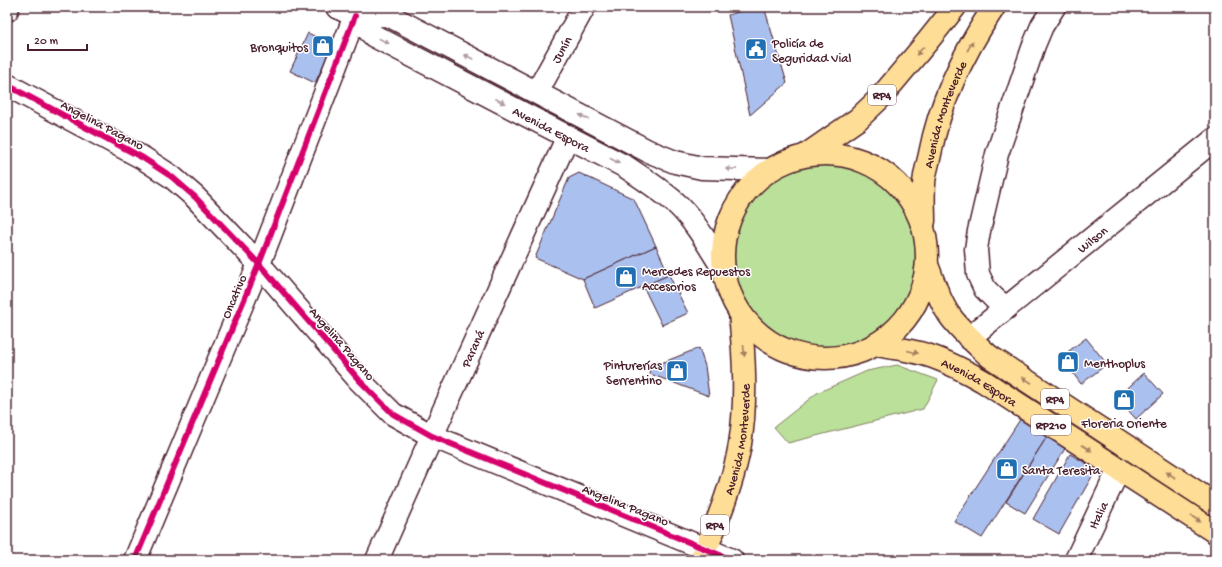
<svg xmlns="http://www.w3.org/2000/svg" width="1222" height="567" font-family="'Gochi Hand',sans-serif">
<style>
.green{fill:#bbe09a;stroke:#828062}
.building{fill:#aac0ee;stroke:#4a1f2b}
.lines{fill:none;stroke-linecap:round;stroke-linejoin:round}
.street-casing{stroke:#4a1f2b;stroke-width:25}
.secondary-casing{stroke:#4a1f2b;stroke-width:25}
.primary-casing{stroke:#4a1f2b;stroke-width:25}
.street{stroke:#fff;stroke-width:22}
.secondary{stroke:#fff;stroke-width:22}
.primary{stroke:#fedd96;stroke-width:22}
.cycleway-casing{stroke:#fff;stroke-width:8}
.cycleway{stroke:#d6006c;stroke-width:6}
.oneway{fill:#ae9aa0}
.oneway2{fill:#a47e60}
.labels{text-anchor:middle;stroke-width:3;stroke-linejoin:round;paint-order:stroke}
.shield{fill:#fff;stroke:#80626b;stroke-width:1}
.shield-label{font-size:12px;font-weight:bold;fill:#4a1f2b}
.poi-label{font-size:13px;fill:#4a1f2b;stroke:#fff;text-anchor:start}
.street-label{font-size:13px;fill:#4a1f2b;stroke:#fff}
</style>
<rect width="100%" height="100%" fill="#fff"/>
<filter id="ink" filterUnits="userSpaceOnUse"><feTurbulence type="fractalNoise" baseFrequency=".025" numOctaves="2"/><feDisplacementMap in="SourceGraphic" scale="8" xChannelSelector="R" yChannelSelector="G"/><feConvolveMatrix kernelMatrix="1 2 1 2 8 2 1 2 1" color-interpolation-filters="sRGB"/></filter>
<g filter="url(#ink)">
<g class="green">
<circle cx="825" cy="257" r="93"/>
<path d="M897 365 938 380 923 409 788 443 774 427 817 393 867 371Z"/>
</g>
<g class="building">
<path d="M754 7 765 10 787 83 750 115 728 15Z"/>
<path d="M308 33 333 45 315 83 290 71Z"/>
<path d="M579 173 634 199 656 246 583 279 535 258 569 178Z"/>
<path d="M656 246 669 275 595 308 583 279Z"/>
<path d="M669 275 688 313 662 325 643 286Z"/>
<path d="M1086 338 1107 364 1081 384 1061 357Z"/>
<path d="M699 348 705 366 709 396 650 374 649 368Z"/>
<path d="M1144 373 1163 394 1136 419 1117 398Z"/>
<path d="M1021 418 1048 435 982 538 954 521Z"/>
<path d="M1048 435 1066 447 1025 513 1006 502Z"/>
<path d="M1070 454 1091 466 1094 473 1059 534 1033 519Z"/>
</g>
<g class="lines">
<g class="street-casing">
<g id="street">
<path d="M7 10 8 7"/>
<path d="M7 85 143 158 172 177 195 197 259 264 360 381 393 414 432 436 732 560"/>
<path id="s1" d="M537 92 584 7"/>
<path d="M1006 308 995 299 985 289 978 274 976 249 979 231 997 154 1034 45 1042 26 1054 7"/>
<path id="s2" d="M969 338 1215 139"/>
<path d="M135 560 259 264 355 16"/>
<path id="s3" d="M377 560 432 436 568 136"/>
<path id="s4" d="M1076 560 1119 469"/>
</g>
</g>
<g class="secondary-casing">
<g id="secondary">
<path id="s5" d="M337 7 355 16 374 36 626 167C644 179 663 191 679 206 697 224 710 248 724 270"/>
<path d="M355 16 388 15 648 151 675 162 702 168 770 170"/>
</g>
</g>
<g class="primary-casing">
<g id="primary">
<circle cx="825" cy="256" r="102"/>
<path d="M806 155 858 119 880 98 927 42 955 7"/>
<path id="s6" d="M924 221C924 209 923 197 924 185 924 175 928 164 930 154 940 101 964 52 994 7"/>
<path d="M927 265C934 282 939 301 950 316 961 331 975 343 989 356L1215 504"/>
<path id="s7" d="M875 345C894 348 914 350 933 357 950 363 967 372 983 381L1215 532"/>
<path id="s8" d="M701 560C716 526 734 481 740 444 747 402 744 355 740 313"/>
</g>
</g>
<use href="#street" class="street"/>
<use href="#secondary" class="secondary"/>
<use href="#primary" class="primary"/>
<g class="cycleway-casing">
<g id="cycleway">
<path d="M7 85 143 158 172 177 195 197 259 264 360 381 393 414 432 436 732 560"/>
<path d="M135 560 259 264 355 16"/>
</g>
</g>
<use href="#cycleway" class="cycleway"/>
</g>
<defs><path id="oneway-solid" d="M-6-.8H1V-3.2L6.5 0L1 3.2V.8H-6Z"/></defs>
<g class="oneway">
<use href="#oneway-solid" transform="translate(384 41) rotate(27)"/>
<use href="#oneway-solid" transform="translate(469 57) rotate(-153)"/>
<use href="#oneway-solid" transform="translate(500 101) rotate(27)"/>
<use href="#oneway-solid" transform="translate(584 117) rotate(-152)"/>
<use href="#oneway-solid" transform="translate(615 161) rotate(28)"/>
<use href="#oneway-solid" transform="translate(731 169) rotate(-179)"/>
</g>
<g class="oneway2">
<use href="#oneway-solid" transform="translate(970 46) rotate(-61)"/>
<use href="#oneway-solid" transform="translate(920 51) rotate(130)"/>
<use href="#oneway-solid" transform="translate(744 351) rotate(85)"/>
<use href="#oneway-solid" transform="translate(913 352) rotate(14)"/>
<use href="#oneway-solid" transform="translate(1027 380) rotate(-147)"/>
<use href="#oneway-solid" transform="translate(1087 448) rotate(33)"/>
<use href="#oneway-solid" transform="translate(1171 475) rotate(-147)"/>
<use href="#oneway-solid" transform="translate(1196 519) rotate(33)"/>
</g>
</g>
<defs>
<g id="shop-square" transform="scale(1.15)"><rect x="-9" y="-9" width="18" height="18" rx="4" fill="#1f6fb2" stroke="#fff"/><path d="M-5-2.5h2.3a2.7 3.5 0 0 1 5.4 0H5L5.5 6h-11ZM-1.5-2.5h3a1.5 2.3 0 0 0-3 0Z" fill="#fff"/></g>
<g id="civic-square" transform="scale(1.15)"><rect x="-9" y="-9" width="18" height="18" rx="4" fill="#1f6fb2" stroke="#fff"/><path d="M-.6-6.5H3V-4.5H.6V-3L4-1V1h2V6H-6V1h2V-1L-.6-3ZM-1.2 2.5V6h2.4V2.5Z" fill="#fff"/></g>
</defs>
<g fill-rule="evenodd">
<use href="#shop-square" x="323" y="46"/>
<use href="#civic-square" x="756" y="49"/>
<use href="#shop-square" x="626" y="277"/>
<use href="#shop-square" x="1068" y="362"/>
<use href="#shop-square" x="677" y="371"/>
<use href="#shop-square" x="1124" y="400"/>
<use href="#shop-square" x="1007" y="469"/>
</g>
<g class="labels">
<g class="shield">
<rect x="868" y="85" width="28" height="20" rx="3"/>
<rect x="1041" y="389" width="28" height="20" rx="3"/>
<rect x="1031" y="415" width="40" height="20" rx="3"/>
<rect x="701" y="515" width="28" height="20" rx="3"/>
</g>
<g class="shield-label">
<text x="882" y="99">RP4</text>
<text x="1055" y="403">RP4</text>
<text x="1051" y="429">RP210</text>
<text x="715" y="529">RP4</text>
</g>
<g class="poi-label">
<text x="772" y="47">Policía de<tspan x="772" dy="15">Seguridad Vial</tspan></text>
<text x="308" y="51" text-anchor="end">Bronquitos</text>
<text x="642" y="275">Mercedes Repuestos<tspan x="642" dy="15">Accesorios</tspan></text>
<text x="1084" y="367">Menthoplus</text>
<text x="662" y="369" text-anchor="end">Pinturerías<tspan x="662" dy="15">Serrentino</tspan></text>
<text x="1124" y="427" text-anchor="middle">Floreria Oriente</text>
<text x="1022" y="474">Santa Teresita</text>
</g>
<g class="street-label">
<text dy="5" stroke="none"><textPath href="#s1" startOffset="49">Junín</textPath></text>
<text dy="5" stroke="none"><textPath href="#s6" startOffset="110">Avenida Monteverde</textPath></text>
<text transform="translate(103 124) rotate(28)" y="5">Angelina Pagano</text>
<text dy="5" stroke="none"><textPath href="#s5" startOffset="248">Avenida Espora</textPath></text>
<text dy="5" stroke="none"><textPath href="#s2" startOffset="158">Wilson</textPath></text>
<text transform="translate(233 296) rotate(-67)" y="5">Oncativo</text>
<text transform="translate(343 343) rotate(49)" y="5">Angelina Pagano</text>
<text dy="5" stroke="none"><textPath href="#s3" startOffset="232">Paraná</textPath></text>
<text dy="5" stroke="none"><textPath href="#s7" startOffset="112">Avenida Espora</textPath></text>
<text dy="5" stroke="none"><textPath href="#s8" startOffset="127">Avenida Monteverde</textPath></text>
<text transform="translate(626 504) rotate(22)" y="5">Angelina Pagano</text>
<text dy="5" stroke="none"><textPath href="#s4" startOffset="50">Italia</textPath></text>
</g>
</g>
<rect width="1222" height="567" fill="none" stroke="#fff" stroke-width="24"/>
<rect x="12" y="12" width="1198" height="543" fill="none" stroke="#4a1f2b" stroke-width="1.5" filter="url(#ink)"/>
<path d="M28 44v6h59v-6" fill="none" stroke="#4a1f2b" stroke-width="2"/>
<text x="34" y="44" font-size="12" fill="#4a1f2b" stroke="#ffffff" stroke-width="3" paint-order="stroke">20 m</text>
</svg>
